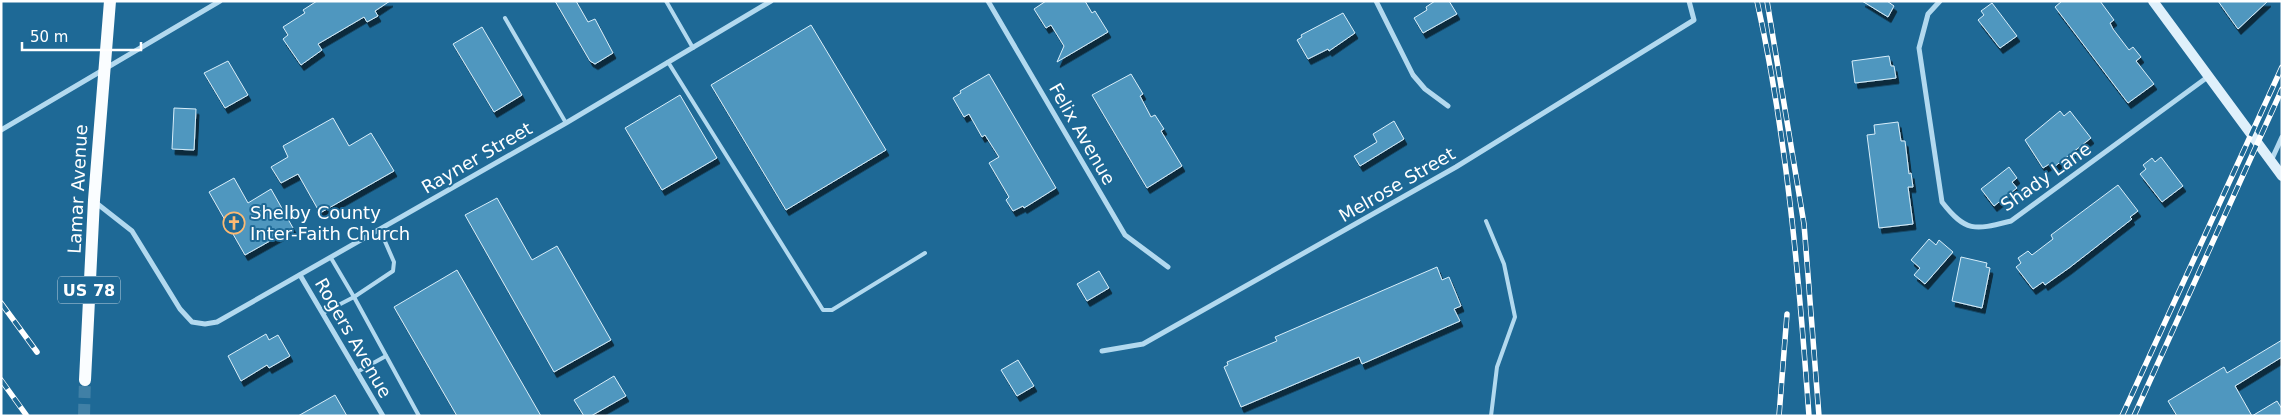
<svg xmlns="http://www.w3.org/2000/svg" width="2283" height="417" font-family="'DejaVu Sans',sans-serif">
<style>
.building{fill:#4f97bf;stroke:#d8eefa;filter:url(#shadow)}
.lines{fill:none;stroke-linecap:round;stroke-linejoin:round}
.primary-tunnel{stroke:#4080a6;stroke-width:12;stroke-dasharray:12 6;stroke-linecap:butt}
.lane{stroke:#b2d9ef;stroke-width:4}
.street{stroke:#b2d9ef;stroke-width:5}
.secondary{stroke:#dff0fb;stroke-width:10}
.primary{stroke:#fafdff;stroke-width:12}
.rail-casing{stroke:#fff;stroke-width:5.5}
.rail{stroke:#1e6996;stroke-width:4;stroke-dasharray:11;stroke-linecap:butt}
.labels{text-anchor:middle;stroke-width:4;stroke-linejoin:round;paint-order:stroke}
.shield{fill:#1e6996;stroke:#bcd2e0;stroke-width:1}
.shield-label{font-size:16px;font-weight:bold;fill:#fff}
.street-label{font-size:18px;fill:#fff;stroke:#1e6996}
.poi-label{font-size:18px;fill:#fff;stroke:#1e6996;text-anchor:start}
</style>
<defs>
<filter id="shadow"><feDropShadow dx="3" dy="5.5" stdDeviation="0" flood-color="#0009"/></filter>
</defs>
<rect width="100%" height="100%" fill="#1e6996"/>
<g class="building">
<path d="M317 1H390L375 11 378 16 367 22 364 17 318 44 322 50 301 65 283 39 288 35 283 27 305 13 303 10Z"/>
<path d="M555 1H576L588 22 595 19 613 53 595 64 590 61Z"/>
<path d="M1046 1H1085L1092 13 1095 11 1108 32 1057 62 1064 46 1051 25 1046 28 1034 9Z"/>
<path d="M1435 1H1449L1457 14 1423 33 1414 18 1427 10 1426 7Z"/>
<path d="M1862 1H1887L1894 6 1888 17Z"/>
<path d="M2062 1H2100L2114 20 2110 23 2113 29 2129 50 2133 47 2141 57 2136 61 2154 84 2128 103 2055 7Z"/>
<path d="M2218 1H2268L2238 29Z"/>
<path d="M1992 3 2017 36 2000 48 1978 20 1984 15 1981 11Z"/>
<path d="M1343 13 1355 33 1329 51 1328 49 1308 59 1297 40 1302 37 1301 35Z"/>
<path d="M811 25 886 150 786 210 711 85Z"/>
<path d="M482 27 522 95 494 112 453 44Z"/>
<path d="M1889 56 1891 66H1894L1896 78 1855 83 1852 61Z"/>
<path d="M228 61 248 95 225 108 204 73Z"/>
<path d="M989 74 1056 188 1024 208 1023 206 1013 211 1006 200 1009 197 989 163 999 157 985 135 982 137 969 114 964 117 953 98 961 93 960 91Z"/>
<path d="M1131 74 1143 94 1140 96 1151 117 1155 115 1164 129 1161 131 1182 166 1147 188 1092 95Z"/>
<path d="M680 95 717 158 662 190 625 128Z"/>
<path d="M174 108 196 109 194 150 172 149Z"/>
<path d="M2060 111 2064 116 2070 111 2091 138 2054 167 2051 163 2043 168 2025 140Z"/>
<path d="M333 118 349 146 371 133 394 171 320 213 298 174 281 183 271 167 288 157 283 146Z"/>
<path d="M1394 121 1404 139 1360 166 1354 156 1377 142 1373 134Z"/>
<path d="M1898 122 1901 141H1905L1909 174 1911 173 1913 187H1908L1913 224 1879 228 1867 135 1875 134 1874 125Z"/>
<path d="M2161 157 2183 186 2162 202 2140 174 2146 169 2143 165 2152 158 2155 162Z"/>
<path d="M2009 167 2017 178 2012 182 2017 188 1994 206 1981 189Z"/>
<path d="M234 178 248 203 271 189 293 228 245 255 209 192Z"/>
<path d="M2118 185 2138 211 2130 217 2132 219 2069 268 2045 285 2043 282 2033 289 2016 267 2021 263 2018 258 2028 251 2032 255 2053 239 2051 235Z"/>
<path d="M497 198 532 260 557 246 611 340 554 372 465 215Z"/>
<path d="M1929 239 1936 245 1939 240 1953 252 1925 284 1914 275 1920 268 1911 260Z"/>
<path d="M1961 257 1987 263 1986 267 1990 268 1982 308 1952 301Z"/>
<path d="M1437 267 1442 280 1449 277 1461 306 1454 309 1460 321 1362 364 1359 357 1241 407 1224 367 1228 365 1227 362 1277 341 1275 337Z"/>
<path d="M457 270 541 416H457L394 307Z"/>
<path d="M1099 271 1109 288 1087 301 1077 284Z"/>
<path d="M266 334 269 340 278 335 290 356 269 368 267 365 241 381 228 356Z"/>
<path d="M2282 340V357L2235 386 2252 416H2177L2168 401 2224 367 2227 373Z"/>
<path d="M1018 360 1034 386 1017 396 1001 370Z"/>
<path d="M614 376 626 396 591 416H584L574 400Z"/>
<path d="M335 395 347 416H298Z"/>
<path d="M2277 401 2282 409V416H2252Z"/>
</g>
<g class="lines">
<path class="primary-tunnel" d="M84 416 85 380"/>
<g class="lane">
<path d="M666 1 693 48"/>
<path d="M505 18 566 123"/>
<path d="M668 62 823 310H832L925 253"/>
<path d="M1486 221 1504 264 1515 317 1497 367 1491 416"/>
<path d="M331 258 354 297 393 271 394 262 380 230"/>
<path d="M323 313 354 297 419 416"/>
<path d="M357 372 386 356"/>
</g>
<g class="street">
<path d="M988 1 1125 235 1168 267"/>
<path d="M1376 1 1413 75 1425 89 1448 106"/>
<path d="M1940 1 1928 14 1919 48 1942 202C1966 233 1975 230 2011 221L2209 76"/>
<path d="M1 130 220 1"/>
<path d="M2271 161 2282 137"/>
<path d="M95 202 132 231 180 309 192 322 205 324 217 322 566 123 771 1"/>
<path d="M300 275 383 416"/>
<path d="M1102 351 1143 344 1456 167 1694 20 1689 1"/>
</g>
<path class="secondary" d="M2153 1 2282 176"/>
<path class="primary" d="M85 380 94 200 110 1"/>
<g class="rail-casing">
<g id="rail">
<path d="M1757 1C1787 137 1799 277 1809 416"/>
<path d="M1767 1 1804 224 1819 416"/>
<path d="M1 303 37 352"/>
<path d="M1 380 27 416"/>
<path d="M1779 416 1787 314"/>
<path d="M2122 416 2282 67"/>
<path d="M2134 416 2282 89"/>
</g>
</g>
<use href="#rail" class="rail"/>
</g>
<defs>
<g id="church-ring" transform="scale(1.125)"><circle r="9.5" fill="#1e6996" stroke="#fdba72" stroke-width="1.5"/><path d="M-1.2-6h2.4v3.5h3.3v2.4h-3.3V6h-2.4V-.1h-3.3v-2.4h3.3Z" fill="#fdba72"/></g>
</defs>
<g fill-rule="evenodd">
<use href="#church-ring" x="234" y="223"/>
</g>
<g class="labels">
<rect class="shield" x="58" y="276.5" width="62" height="27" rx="4"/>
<g class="shield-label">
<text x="89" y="296">US 78</text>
</g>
<g class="street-label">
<text transform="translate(1082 134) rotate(60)" y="6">Felix Avenue</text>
<text transform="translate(477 158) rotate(-30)" y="6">Rayner Street</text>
<text transform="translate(2046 177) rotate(-35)" y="6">Shady Lane</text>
<text transform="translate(1397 185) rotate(-30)" y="6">Melrose Street</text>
<text transform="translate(78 189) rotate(-87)" y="6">Lamar Avenue</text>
<text transform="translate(353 338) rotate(60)" y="6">Rogers Avenue</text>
</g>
<g class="poi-label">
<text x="250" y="219">Shelby County<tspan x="250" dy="21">Inter-Faith Church</tspan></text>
</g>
</g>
<rect width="2283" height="417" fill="none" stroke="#ffffff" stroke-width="5"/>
<path d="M22 42v8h119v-8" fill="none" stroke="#ffffff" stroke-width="2.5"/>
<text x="30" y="42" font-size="15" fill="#ffffff" stroke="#1e6996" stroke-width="4" paint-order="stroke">50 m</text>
</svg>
